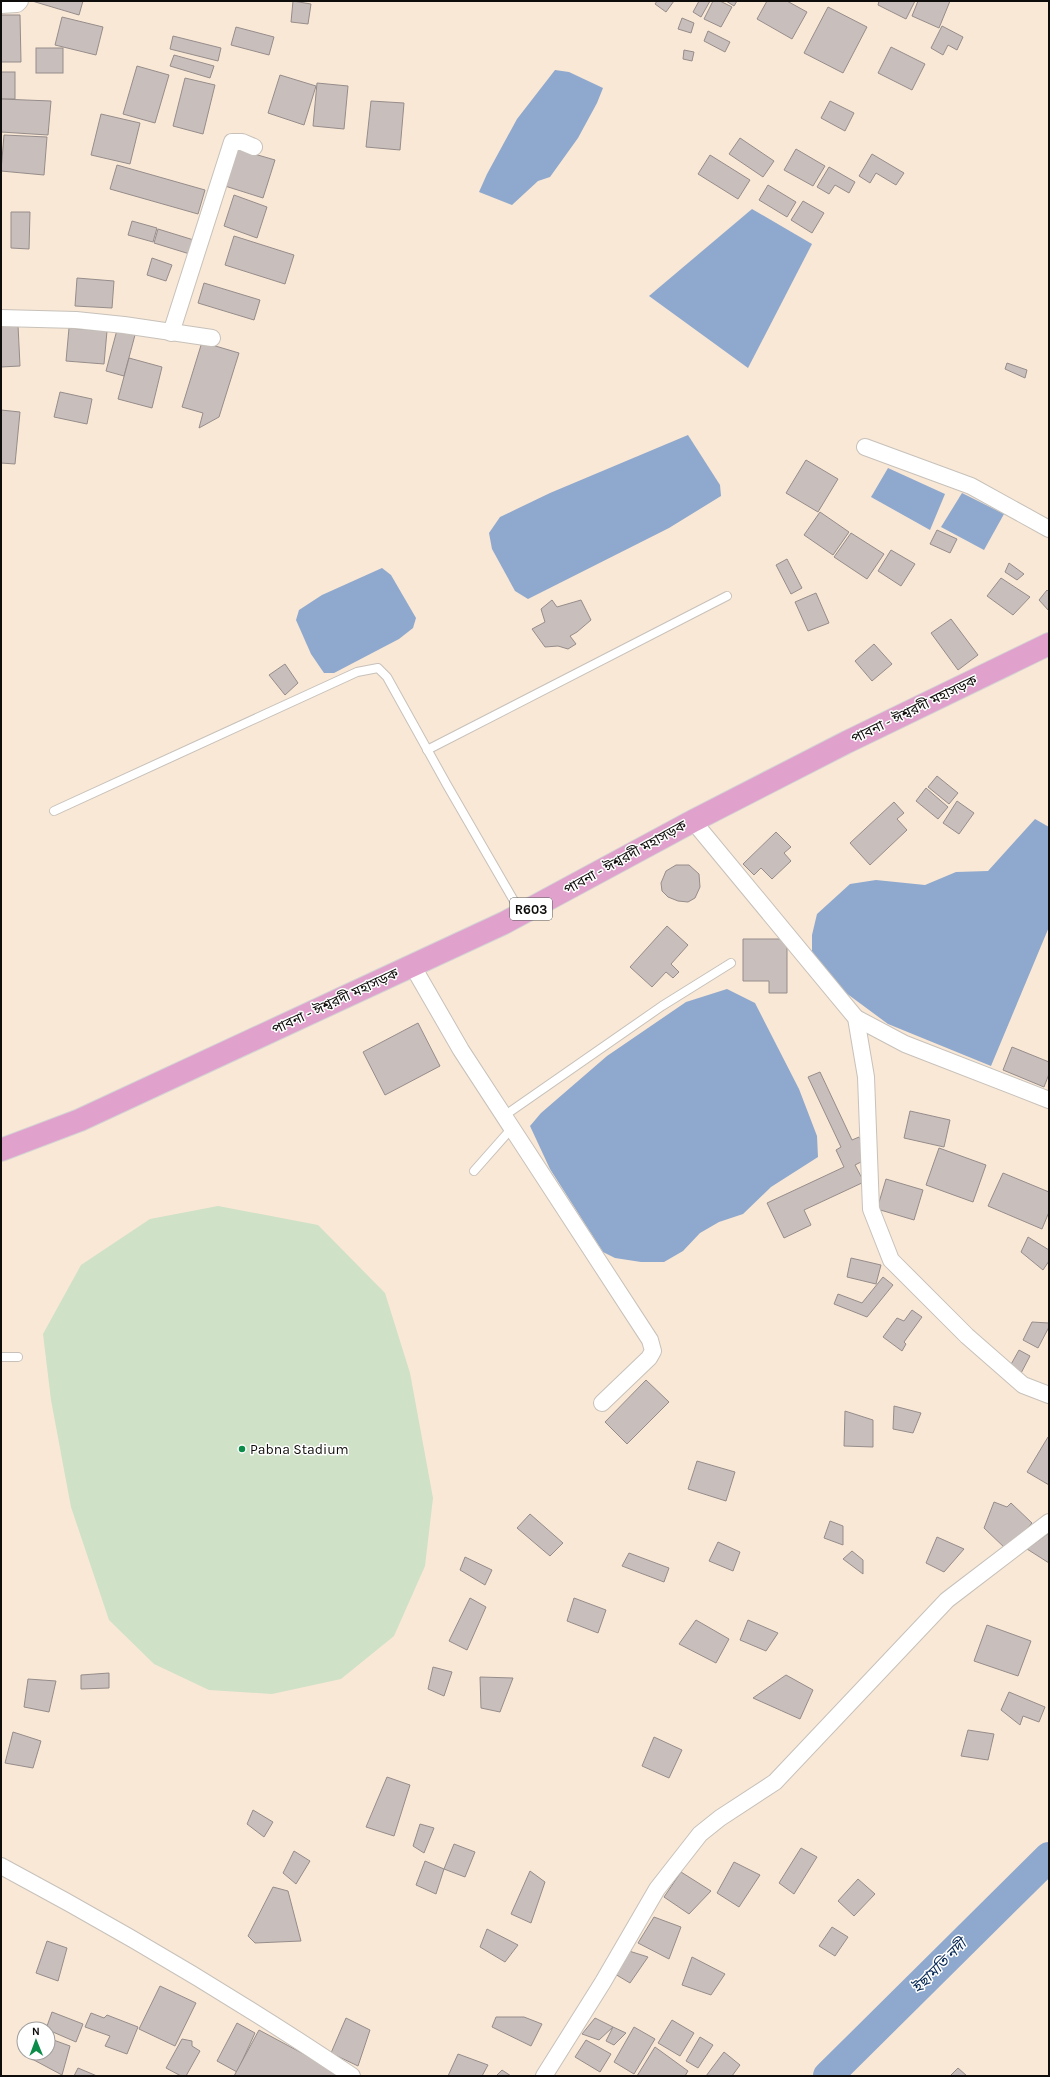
<svg xmlns="http://www.w3.org/2000/svg" width="1050" height="2077" font-family="Karla,'Noto Sans Bengali',sans-serif">
<style>
.commercial{fill:#f9e8d6;fill-rule:evenodd}
.green{fill:#cfe1c6}
.water{fill:#8fa8cd}
.lines{fill:none;stroke-linecap:round;stroke-linejoin:round}
.river{stroke:#8fa8cd;stroke-width:30}
.building{fill:#c8bebc;stroke:#968d8b}
.lane-casing{stroke:#c7c1ba;stroke-width:10}
.street-casing{stroke:#c7c1ba;stroke-width:18}
.primary-casing{stroke:#d4d3d3;stroke-width:24}
.lane{stroke:#fff;stroke-width:8}
.street{stroke:#fff;stroke-width:16}
.primary{stroke:#e0a2cc;stroke-width:22}
.poi-dot{fill:#0b8c49;stroke:#fff;stroke-width:1.5}
.labels{text-anchor:middle;stroke-width:3;stroke-linejoin:round;paint-order:stroke}
.shield{fill:#fff;stroke:#575654;stroke-width:1}
.shield-label{font-size:13px;font-weight:bold;fill:#0f0d0b}
.street-label{font-size:14px;fill:#0f0d0b;stroke:#fff}
.poi-label{font-size:14px;fill:#0f0d0b;stroke:#fff;text-anchor:start}
.water-label{font-size:15px;font-style:italic;fill:#072855;stroke:#fff}
</style>
<rect width="100%" height="100%" fill="#faf4ed"/>
<path class="commercial" d="M1 1H1049V2076H1ZM24 2029H48V2053H24Z"/>
<path class="green" d="M218 1206 318 1225 385 1293 410 1373 433 1498 425 1566 394 1636 341 1679 272 1694 209 1690 154 1664 109 1620 71 1507 51 1400 43 1334 81 1265 150 1219Z"/>
<g class="water">
<path d="M555 70 569 72 603 88 597 103 578 138 550 177 538 181 512 205 479 192 487 174 517 119Z"/>
<path d="M752 209 812 244 748 368 649 296Z"/>
<path d="M688 435 720 485 721 496 669 528 528 599 515 591 492 549 489 533 500 517 550 493Z"/>
<path d="M888 468 945 494 930 530 871 497Z"/>
<path d="M962 493 1004 514 984 550 941 527Z"/>
<path d="M382 568 391 575 416 618 413 628 399 639 334 673H324L311 654 296 620 299 610 322 595Z"/>
<path d="M1035 819 1049 827V927L991 1066 888 1024 842 990 812 952V935L817 914 850 884 876 880 925 885 956 872 988 871Z"/>
<path d="M727 989 755 1003 799 1089 817 1136 818 1157 771 1187 743 1214 719 1222 700 1233 683 1251 664 1262H641L615 1258 603 1252 550 1169 530 1126 541 1113 607 1056 686 1002Z"/>
</g>
<g class="lines">
<path class="river" d="M828 2076 1049 1857"/>
</g>
<g class="building">
<path d="M32 1H83L79 15Z"/>
<path d="M293 1 311 4 308 24 291 22Z"/>
<path d="M657 1H674L666 12 655 4Z"/>
<path d="M699 1H710L701 17 693 12Z"/>
<path d="M713 1H720L732 7 721 27 704 19Z"/>
<path d="M726 1H737L734 6Z"/>
<path d="M767 1H787L807 12 792 39 757 19Z"/>
<path d="M879 1H915L906 19 878 5Z"/>
<path d="M918 1H950L939 28 912 16Z"/>
<path d="M828 7 867 27 843 73 804 53Z"/>
<path d="M1 15H20L21 62H1Z"/>
<path d="M62 17 103 27 96 55 55 45Z"/>
<path d="M682 18 694 23 691 33 678 29Z"/>
<path d="M942 26 963 37 957 50 948 45 943 55 931 48Z"/>
<path d="M236 27 274 37 269 55 231 45Z"/>
<path d="M708 31 730 42 725 52 704 41Z"/>
<path d="M173 36 221 48 218 61 170 49Z"/>
<path d="M891 47 925 64 912 90 878 73Z"/>
<rect x="36" y="48" width="27" height="25"/>
<path d="M684 50 694 52 692 61 683 59Z"/>
<path d="M174 55 214 66 210 78 170 66Z"/>
<path d="M137 66 169 75 155 123 123 114Z"/>
<rect x="1" y="72" width="14" height="27"/>
<path d="M280 75 316 86 304 125 268 113Z"/>
<path d="M185 78 215 85 203 134 173 126Z"/>
<path d="M317 83 348 86 344 129 313 126Z"/>
<path d="M1 99 51 101 48 135 1 132Z"/>
<path d="M371 101 404 103 400 150 366 147Z"/>
<path d="M830 101 854 113 845 131 821 118Z"/>
<path d="M101 114 140 123 130 164 91 155Z"/>
<path d="M4 135 47 137 44 175 1 171Z"/>
<path d="M740 138 774 161 763 177 729 154Z"/>
<path d="M237 149 275 160 263 198 225 186Z"/>
<path d="M796 149 825 166 813 186 784 170Z"/>
<path d="M872 154 904 173 896 185 876 173 870 183 859 176Z"/>
<path d="M710 155 750 180 738 199 698 174Z"/>
<path d="M117 165 205 190 198 214 110 189Z"/>
<path d="M829 167 855 182 849 193 835 185 829 194 817 187Z"/>
<path d="M768 185 796 202 787 217 759 200Z"/>
<path d="M234 195 267 207 257 238 224 226Z"/>
<path d="M803 201 824 213 812 233 791 220Z"/>
<path d="M11 212H30L29 249 11 248Z"/>
<path d="M132 221 157 228 153 242 128 235Z"/>
<path d="M158 229 197 241 193 255 154 243Z"/>
<path d="M234 236 294 255 285 284 225 265Z"/>
<path d="M152 258 172 265 166 281 147 275Z"/>
<path d="M77 278 114 281 112 308 75 306Z"/>
<path d="M204 283 260 300 254 320 198 303Z"/>
<path d="M1 325H18L20 366 1 367Z"/>
<path d="M69 328 107 331 104 364 66 361Z"/>
<path d="M117 330 135 335 124 376 106 371Z"/>
<path d="M202 342 239 353 219 417 199 428 203 413 182 407Z"/>
<path d="M129 358 162 367 152 408 118 399Z"/>
<path d="M1007 363 1027 370 1025 378 1005 369Z"/>
<path d="M60 392 92 399 87 424 54 417Z"/>
<path d="M1 410 20 412 15 464 1 463Z"/>
<path d="M806 460 838 479 818 512 786 493Z"/>
<path d="M820 512 849 532 833 555 804 535Z"/>
<path d="M937 530 957 539 950 553 930 544Z"/>
<path d="M851 533 884 554 867 579 834 557Z"/>
<path d="M891 550 915 564 901 586 878 571Z"/>
<path d="M787 559 802 588 791 594 776 565Z"/>
<path d="M1009 563 1024 574 1017 580 1005 572Z"/>
<path d="M1001 578 1030 597 1013 615 987 596Z"/>
<path d="M1047 590 1049 592V611L1039 600Z"/>
<path d="M816 593 829 623 808 631 795 602Z"/>
<path d="M552 600 557 607 581 600 591 620 577 632 570 636 576 644 568 649 558 646 545 647 532 629 545 622 541 609Z"/>
<path d="M951 619 978 655 958 670 931 633Z"/>
<path d="M874 644 892 664 872 681 855 661Z"/>
<path d="M285 664 298 683 285 695 269 675Z"/>
<path d="M937 776 958 793 949 804 928 787Z"/>
<path d="M926 788 948 807 938 819 916 801Z"/>
<path d="M957 801 974 813 959 834 943 823Z"/>
<path d="M894 802 904 813 897 819 907 830 870 865 850 843Z"/>
<path d="M776 832 791 847 784 853 791 861 772 879 761 868 754 875 743 864Z"/>
<path d="M676 865H689L699 874 700 887 695 898 688 902 678 901 668 897 662 891 661 883 666 871Z"/>
<path d="M667 926 688 945 671 964 679 972 673 978 666 972 652 987 630 967Z"/>
<path d="M743 939H787V993H769V981H743Z"/>
<path d="M418 1023 440 1066 385 1095 363 1052Z"/>
<path d="M1012 1047 1049 1062V1074L1044 1087 1003 1070Z"/>
<path d="M820 1072 852 1140 859 1137 869 1158 855 1165 864 1182 804 1210 811 1225 784 1238 767 1203 844 1167 836 1150 841 1147 808 1077Z"/>
<path d="M910 1111 950 1120 944 1147 904 1138Z"/>
<path d="M939 1148 986 1165 973 1202 926 1185Z"/>
<path d="M1003 1173 1049 1192V1212L1042 1229 988 1206Z"/>
<path d="M886 1179 923 1190 914 1220 877 1209Z"/>
<path d="M1028 1237 1049 1250V1261L1043 1270 1021 1252Z"/>
<path d="M851 1258 881 1265 876 1284 847 1277Z"/>
<path d="M883 1277 893 1285 867 1317 834 1304 838 1294 862 1303Z"/>
<path d="M912 1310 922 1317 904 1342 906 1344 902 1351 883 1337 897 1318 904 1321Z"/>
<path d="M1032 1322 1049 1323V1327L1038 1348 1023 1340Z"/>
<path d="M1019 1350 1030 1356 1019 1377 1009 1368Z"/>
<path d="M646 1380 669 1402 627 1444 605 1422Z"/>
<path d="M894 1406 921 1413 913 1433 893 1429Z"/>
<path d="M845 1411 873 1420V1447L844 1446Z"/>
<path d="M1048 1437 1049 1438V1485L1027 1472Z"/>
<path d="M697 1461 735 1472 726 1501 688 1489Z"/>
<path d="M994 1502 1007 1507 1011 1503 1032 1523 1007 1550 984 1528Z"/>
<path d="M530 1514 563 1543 550 1556 517 1528Z"/>
<path d="M830 1521 843 1526V1545L824 1538Z"/>
<path d="M1049 1533V1563L1027 1549Z"/>
<path d="M937 1537 964 1549 944 1572 926 1563Z"/>
<path d="M718 1542 740 1552 733 1571 709 1561Z"/>
<path d="M852 1551 863 1560V1574L843 1559Z"/>
<path d="M629 1553 669 1568 664 1582 622 1566Z"/>
<path d="M465 1557 492 1570 485 1585 460 1570Z"/>
<path d="M470 1598 486 1607 467 1650 449 1641Z"/>
<path d="M574 1598 606 1610 598 1633 567 1621Z"/>
<path d="M696 1620 729 1639 716 1663 679 1644Z"/>
<path d="M748 1620 778 1633 766 1651 740 1640Z"/>
<path d="M987 1625 1031 1641 1018 1676 974 1661Z"/>
<path d="M433 1667 452 1672 444 1696 428 1689Z"/>
<path d="M109 1673V1688L81 1689V1675Z"/>
<path d="M786 1675 813 1690 800 1719 753 1698Z"/>
<path d="M480 1677 513 1678 500 1712 481 1708Z"/>
<path d="M28 1679 56 1681 49 1712 24 1707Z"/>
<path d="M1009 1692 1045 1707 1039 1722 1023 1716 1020 1725 1001 1710Z"/>
<path d="M968 1730 994 1734 988 1760 961 1756Z"/>
<path d="M13 1732 41 1741 33 1768 5 1763Z"/>
<path d="M654 1737 682 1750 669 1778 642 1766Z"/>
<path d="M387 1777 410 1785 394 1836 366 1827Z"/>
<path d="M253 1810 273 1822 264 1837 247 1824Z"/>
<path d="M420 1824 434 1828 424 1853 413 1846Z"/>
<path d="M454 1844 475 1852 465 1877 444 1869Z"/>
<path d="M801 1848 817 1857 794 1894 779 1883Z"/>
<path d="M294 1851 310 1861 296 1884 283 1873Z"/>
<path d="M425 1861 444 1869 436 1894 416 1885Z"/>
<path d="M734 1862 760 1875 739 1907 717 1893Z"/>
<path d="M530 1871 545 1882 531 1923 511 1914Z"/>
<path d="M681 1872 711 1891 689 1914 664 1897Z"/>
<path d="M858 1879 875 1894 854 1916 838 1901Z"/>
<path d="M273 1887 288 1891 301 1941 255 1943 248 1936Z"/>
<path d="M654 1917 681 1927 669 1959 638 1943Z"/>
<path d="M832 1927 848 1937 835 1956 819 1946Z"/>
<path d="M487 1929 518 1945 505 1962 480 1947Z"/>
<path d="M47 1941 67 1948 58 1981 36 1973Z"/>
<path d="M629 1951 648 1957 630 1983 615 1974Z"/>
<path d="M692 1957 725 1974 711 1995 682 1985Z"/>
<path d="M160 1986 196 2003 175 2046 139 2029Z"/>
<path d="M52 2012 83 2024 76 2042 46 2029Z"/>
<path d="M91 2013 104 2018 107 2015 138 2027 127 2054 105 2046 110 2036 85 2027Z"/>
<path d="M496 2017H524L542 2024 531 2046 492 2027Z"/>
<path d="M346 2018 370 2030 358 2066 331 2053Z"/>
<path d="M595 2018 613 2027 599 2040 582 2034Z"/>
<path d="M672 2020 694 2033 680 2056 658 2043Z"/>
<path d="M237 2023 255 2033 237 2072 217 2061Z"/>
<path d="M613 2027 626 2033 614 2045 606 2041Z"/>
<path d="M634 2027 655 2039 634 2074 614 2062Z"/>
<path d="M259 2030 341 2074 340 2076H234Z"/>
<path d="M700 2037 713 2045 698 2068 686 2061Z"/>
<path d="M48 2038 70 2046 62 2075 32 2059 34 2053H48Z"/>
<path d="M182 2039 192 2041V2046L200 2051 186 2076H181L166 2068Z"/>
<path d="M586 2040 611 2054 600 2072 575 2057Z"/>
<path d="M655 2047 688 2071 685 2076H637Z"/>
<path d="M724 2052 740 2065 732 2076H706Z"/>
<path d="M458 2054 488 2065 482 2076H448Z"/>
<path d="M78 2068 97 2076H74Z"/>
<path d="M958 2068 967 2076H950Z"/>
<path d="M502 2070 511 2076H496Z"/>
</g>
<g class="lines">
<g class="lane-casing">
<g id="lane">
<path d="M427 750 727 596"/>
<path d="M54 811 357 672 378 668 387 677 447 785 521 913"/>
<path d="M504 1116 662 1006 731 963"/>
<path d="M474 1171 512 1128"/>
<path d="M1 1357H18"/>
</g>
</g>
<g class="street-casing">
<g id="street">
<path d="M1 5 17 4 20 1"/>
<path d="M1 318 76 320 124 325 212 338"/>
<path d="M171 333 232 142H242L254 147"/>
<path d="M865 447 971 486 1049 529"/>
<path d="M693 821 856 1018 866 1077 871 1209 891 1260 967 1336 1023 1385 1049 1395"/>
<path d="M412 965 461 1050 650 1340 653 1351 649 1358 602 1403"/>
<path d="M856 1018 905 1044 1049 1100"/>
<path d="M1 1866C121 1930 239 2000 352 2076"/>
<path d="M544 2076 603 1982 657 1889 700 1834 720 1818 775 1782 947 1600 1049 1522"/>
</g>
</g>
<g class="primary-casing">
<path id="primary" d="M1 1150 80 1120 504 923 693 821 847 742 1049 644"/>
</g>
<use href="#lane" class="lane"/>
<use href="#street" class="street"/>
<use href="#primary" class="primary"/>
</g>
<circle class="poi-dot" cx="242" cy="1449" r="4"/>
<g class="labels">
<rect class="shield" x="510" y="898" width="42" height="22" rx="3"/>
<g class="shield-label">
<text x="531" y="914">R603</text>
</g>
<g class="street-label">
<text transform="translate(914 709) rotate(-26)" y="5">পাবনা - ঈশ্বরদী মহাসড়ক</text>
<text transform="translate(625 857) rotate(-29)" y="5">পাবনা - ঈশ্বরদী মহাসড়ক</text>
<text transform="translate(335 1001) rotate(-25)" y="5">পাবনা - ঈশ্বরদী মহাসড়ক</text>
</g>
<g class="poi-label">
<text x="250" y="1454">Pabna Stadium</text>
</g>
<g class="water-label">
<text transform="translate(939 1966) rotate(-45)" y="5">ইছামতি নদী</text>
</g>
</g>
<rect width="1050" height="2077" fill="none" stroke="#0f0d0b" stroke-width="4"/>
<g transform="translate(36 2041) rotate(359)"><circle r="19" fill="#ffffff" stroke="#9f9e9d"/>
<path d="M0-3L7 15L0 10L-7 15Z" fill="#0b8c49"/>
<text y="-6" font-size="11" font-weight="bold" text-anchor="middle" fill="#0f0d0b">N</text>
</g>
</svg>
